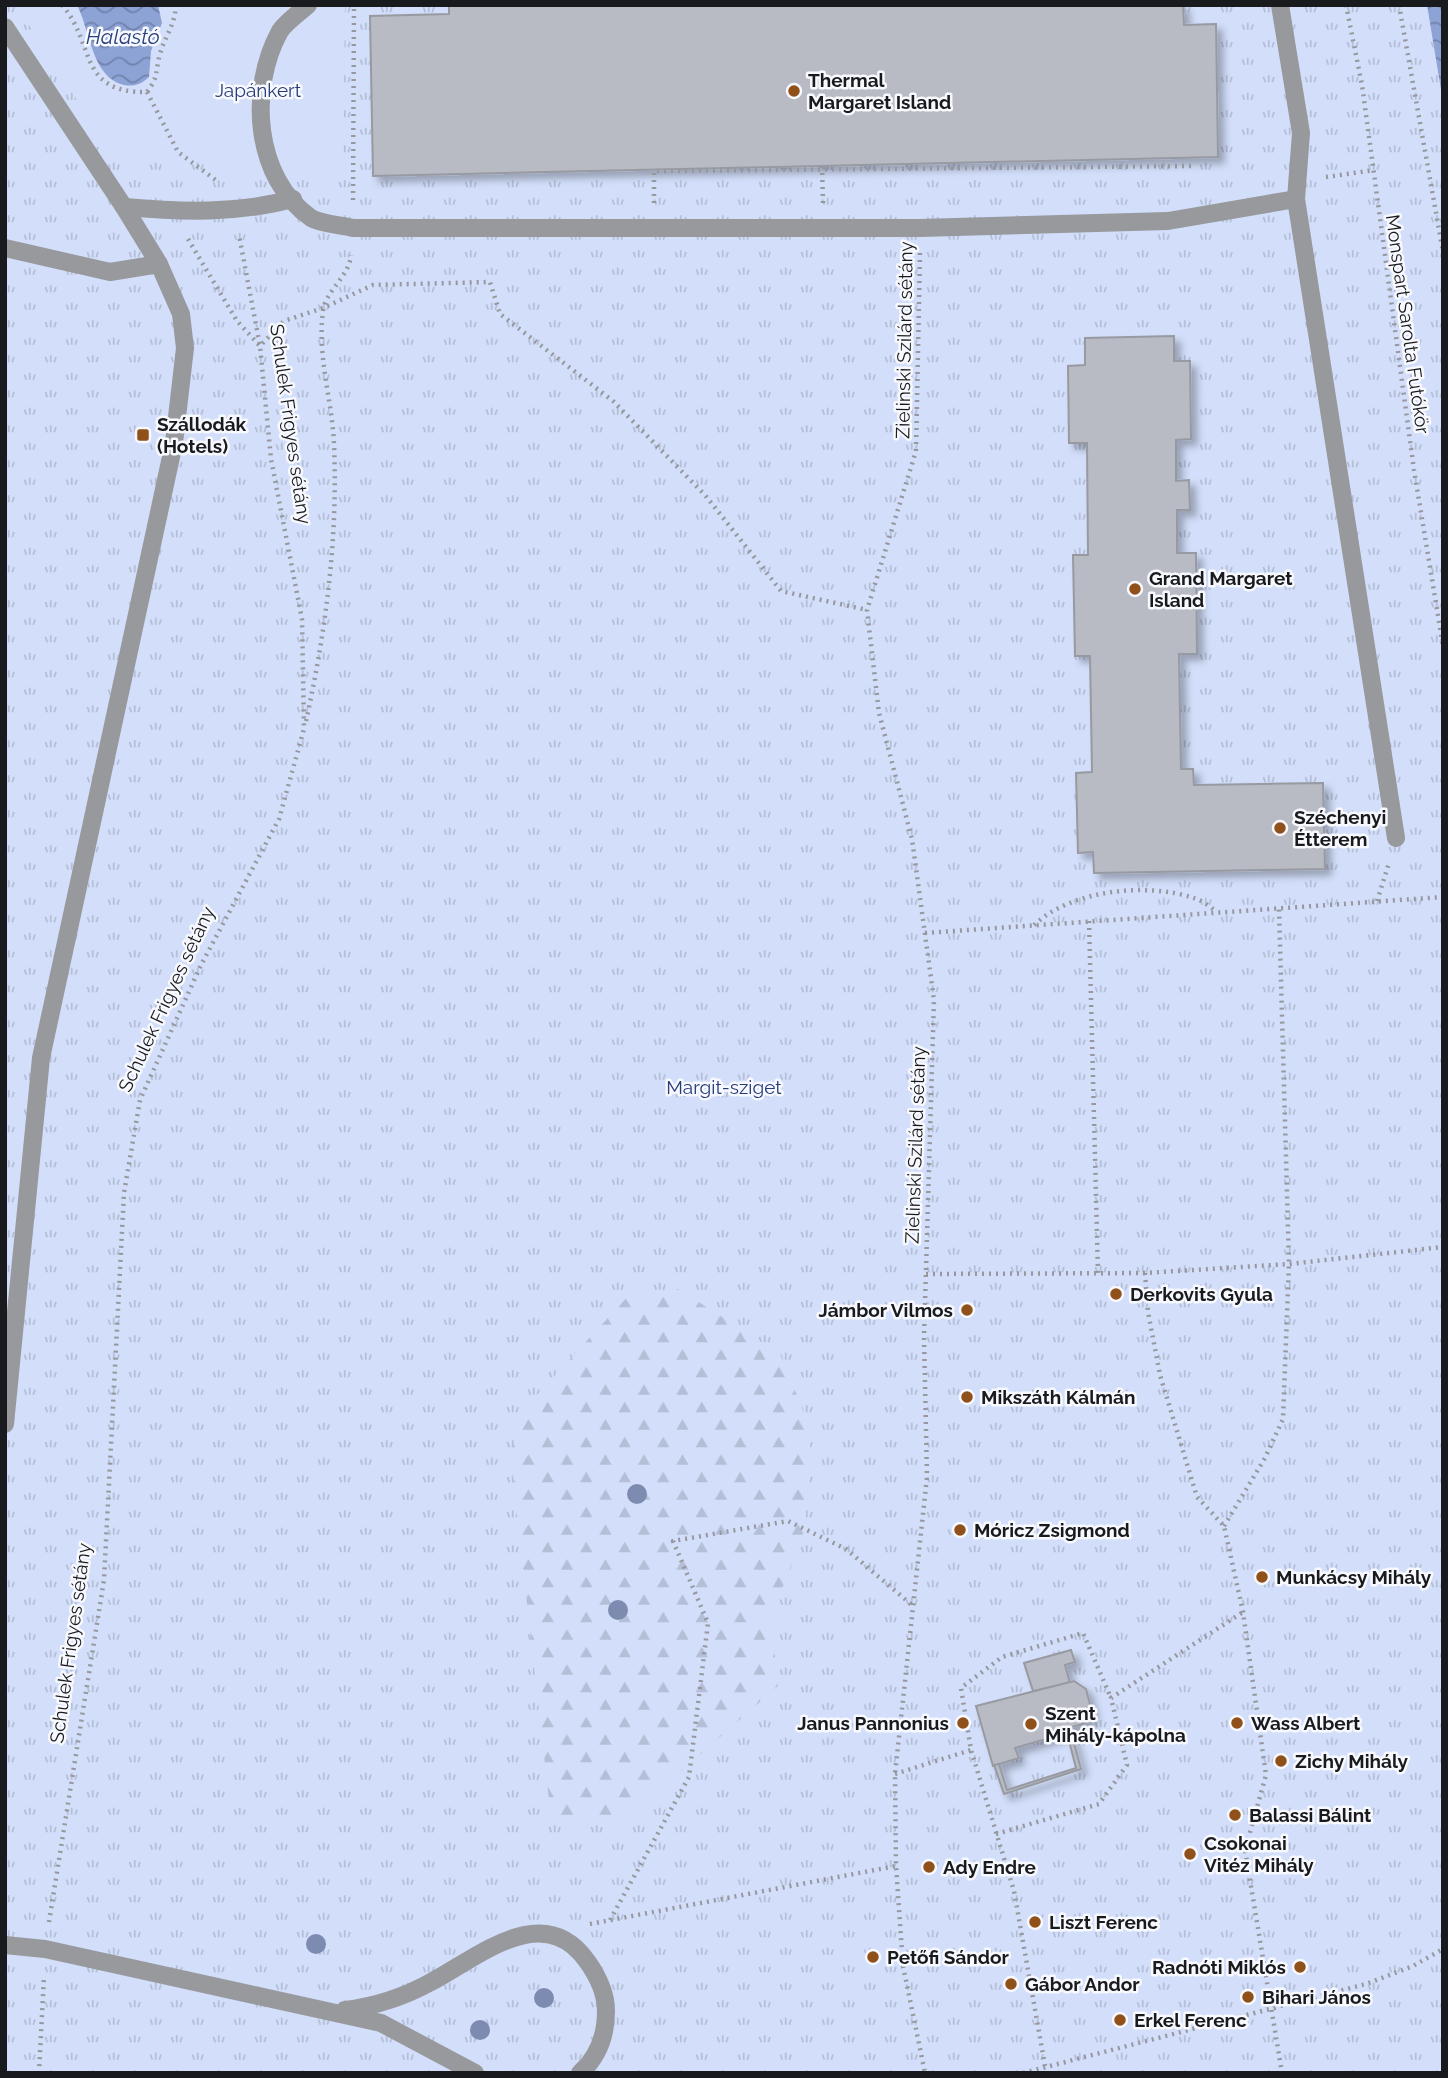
<svg xmlns="http://www.w3.org/2000/svg" width="1448" height="2078" font-family="Raleway,sans-serif">
<style>
.grass{fill:url(#grass-tufts)}
.forest{fill:url(#forest-firs)}
.garden{fill:#d2defa}
.water{fill:url(#water-waves)}
.building{fill:#b8bbc3;stroke:#979aa1;stroke-width:2;filter:url(#shadow)}
.lines{fill:none;stroke-linecap:round;stroke-linejoin:round}
.path{stroke:#96989e;stroke-width:4.5;stroke-dasharray:2 5;stroke-linecap:butt}
.minor{stroke:#97999c;stroke-width:18}
.tree{fill:#7e8bb0}
.poi-dot{fill:#905019;stroke:#f7f9fe;stroke-width:2.5}
.labels{text-anchor:middle;stroke-width:5;stroke-linejoin:round;paint-order:stroke}
.poi-label{font-size:19px;font-weight:bold;fill:#191a1d;stroke:#f7f9fe;text-anchor:start}
.park-label{font-size:19px;fill:#263b78;stroke:#f7f9fe}
.street-label{font-size:19px;fill:#191a1d;stroke:#f7f9fe}
.water-label{font-size:21px;font-style:italic;fill:#2a417e;stroke:#f7f9fe}
</style>
<defs>
<pattern id="grass-tufts" width="24" height="20" patternUnits="userSpaceOnUse" patternTransform="scale(1.75)"><rect width="24" height="20" fill="#d2defa"/><path d="M3 7l-1-3M5 7V3M7 7l1-3M15 17l-1-3M17 17v-4M19 17l1-3" fill="none" stroke="#b4bed6"/></pattern>
<pattern id="forest-firs" width="22" height="20" patternUnits="userSpaceOnUse" patternTransform="scale(1.75)"><rect width="22" height="20" fill="#d2defa"/><path d="M5 1l3.5 6h-7zM16 11l3.5 6h-7z" fill="#b4bed6"/></pattern>
<pattern id="water-waves" width="16" height="10" patternUnits="userSpaceOnUse" patternTransform="scale(1.75)"><rect width="16" height="10" fill="#8da2d5"/><path d="M0 5q4-4 8 0t8 0" fill="none" stroke="#7283ac"/></pattern>
<filter id="shadow"><feDropShadow dx="6" dy="6" stdDeviation="3.5" flood-color="#0004"/></filter>
</defs>
<rect width="100%" height="100%" fill="#e9ecf4"/>
<path class="grass" d="M5 5H1427L1443 102V2073H5Z"/>
<path class="forest" d="M678 1289 780 1354 811 1430 805 1529 771 1618 778 1686 670 1781 614 1821 551 1818 510 1452 535 1397 631 1293Z"/>
<path class="garden" d="M16 5H345L343 174 231 176 178 152 139 159 112 154Z"/>
<g class="water">
<path d="M77 5H158L162 23 151 51 149 77C141 84 135 87 124 85 92 78 90 30 77 5Z"/>
<path d="M1427 5H1443V102Z"/>
</g>
<g class="building">
<path d="M449 5H1183L1184 25 1216 24 1218 157 373 176 370 16 449 14Z"/>
<path d="M1174 336V361H1190L1191 439 1176 440V481L1189 480 1190 510H1177V553H1196L1197 654H1179L1181 769H1193L1194 785 1323 783 1325 869 1094 873 1093 852 1078 853 1076 773 1092 772 1090 656H1075L1073 555H1088L1087 443H1069L1068 366 1085 365V338Z"/>
<path d="M1071 1650 1075 1662 1065 1665 1070 1683 1033 1691 1024 1663Z"/>
<path d="M1074 1681 1086 1689 1092 1712 1089 1722 1072 1727 1071 1732 1015 1748 1019 1758 993 1766 976 1706Z"/>
<path d="M1071 1732 1081 1769 1004 1794 994 1765 999 1764 1007 1790 1076 1768 1067 1733Z"/>
</g>
<g class="lines">
<g class="path">
<path d="M62 5C96 44 77 93 147 92 159 76 155 72 160 54 165 36 175 25 176 5"/>
<path d="M1346 5 1362 85 1414 470 1443 646"/>
<path d="M1399 5 1443 252"/>
<path d="M147 92 178 152 217 181"/>
<path d="M822 166 823 203"/>
<path d="M1326 177 1374 170"/>
<path d="M353 200 354 5"/>
<path d="M654 203V171L1194 166"/>
<path d="M188 239 237 321 260 346 284 321 323 308 373 285 490 282 500 314 613 401 705 495 781 591 867 610"/>
<path d="M920 253 916 451 867 610 879 713 912 839 934 1000 924 1337 927 1477 895 1774 896 1866 903 1966 925 2073"/>
<path d="M306 721C326 630 338 538 334 444 332 399 317 357 323 311 326 290 349 277 351 255"/>
<path d="M1377 901 1389 863"/>
<path d="M1089 921 1098 1274"/>
<path d="M1034 925C1071 890 1146 882 1194 898 1202 900 1210 907 1217 912"/>
<path d="M925 933 1443 897"/>
<path d="M1145 1273 1148 1312 1160 1375 1197 1497 1224 1526 1243 1612 1266 1775 1245 1850 1282 2073"/>
<path d="M926 1274 1145 1273 1289 1264 1443 1247"/>
<path d="M1224 1526 1265 1458 1283 1419 1289 1264 1279 909"/>
<path d="M895 1774 971 1750"/>
<path d="M996 1834 1099 1804 1127 1765 1111 1698 1243 1612"/>
<path d="M610 1920 689 1777 708 1623 673 1541 788 1521 846 1549 913 1606"/>
<path d="M49 1922 104 1580 124 1193 140 1100 201 965 279 819 304 729 302 619 271 459 260 346 239 235"/>
<path d="M590 1924 896 1866"/>
<path d="M1045 2066 1014 1891 971 1750 961 1688 1002 1657 1083 1633 1111 1698"/>
<path d="M39 2073 44 1976"/>
<path d="M1023 2073 1366 1984 1413 1966 1443 1949"/>
</g>
<g class="minor">
<path d="M308 5C299 13 286 22 280 31 248 89 254 178 311 218 321 224 341 225 353 228H920L1168 221 1296 199"/>
<path d="M1280 5 1301 133 1296 199 1396 838"/>
<path d="M5 27 124 207 159 264 181 314 185 348 174 443 41 1058 5 1424"/>
<path d="M124 207C182 212 236 214 293 199"/>
<path d="M5 248 110 272 159 264"/>
<path d="M5 1945 45 1949 381 2023 475 2073"/>
<path d="M345 2010C376 2006 404 1997 431 1982 477 1958 543 1899 587 1961 597 1975 606 1993 606 2011 606 2035 598 2057 580 2073"/>
</g>
</g>
<g class="tree">
<circle cx="637" cy="1494" r="10"/>
<circle cx="618" cy="1610" r="10"/>
<circle cx="316" cy="1944" r="10"/>
<circle cx="544" cy="1998" r="10"/>
<circle cx="480" cy="2030" r="10"/>
</g>
<g class="poi-dot">
<circle cx="794" cy="91" r="7"/>
<rect x="136" y="428" width="14" height="14" rx="3.5"/>
<circle cx="1135" cy="589" r="7"/>
<circle cx="1280" cy="828" r="7"/>
<circle cx="1116" cy="1294" r="7"/>
<circle cx="967" cy="1310" r="7"/>
<circle cx="967" cy="1397" r="7"/>
<circle cx="960" cy="1530" r="7"/>
<circle cx="1262" cy="1577" r="7"/>
<circle cx="963" cy="1723" r="7"/>
<circle cx="1237" cy="1723" r="7"/>
<circle cx="1031" cy="1724" r="7"/>
<circle cx="1281" cy="1761" r="7"/>
<circle cx="1235" cy="1815" r="7"/>
<circle cx="1190" cy="1854" r="7"/>
<circle cx="929" cy="1867" r="7"/>
<circle cx="1035" cy="1922" r="7"/>
<circle cx="873" cy="1957" r="7"/>
<circle cx="1300" cy="1967" r="7"/>
<circle cx="1011" cy="1984" r="7"/>
<circle cx="1248" cy="1997" r="7"/>
<circle cx="1120" cy="2020" r="7"/>
</g>
<g class="labels">
<g class="poi-label">
<text x="808" y="87">Thermal<tspan x="808" dy="22">Margaret Island</tspan></text>
<text x="157" y="431">Szállodák<tspan x="157" dy="22">(Hotels)</tspan></text>
<text x="1149" y="585">Grand Margaret<tspan x="1149" dy="22">Island</tspan></text>
<text x="1294" y="824">Széchenyi<tspan x="1294" dy="22">Étterem</tspan></text>
<text x="1130" y="1301">Derkovits Gyula</text>
<text x="953" y="1317" text-anchor="end">Jámbor Vilmos</text>
<text x="981" y="1404">Mikszáth Kálmán</text>
<text x="974" y="1537">Móricz Zsigmond</text>
<text x="1276" y="1584">Munkácsy Mihály</text>
<text x="1045" y="1720">Szent<tspan x="1045" dy="22">Mihály-kápolna</tspan></text>
<text x="949" y="1730" text-anchor="end">Janus Pannonius</text>
<text x="1251" y="1730">Wass Albert</text>
<text x="1295" y="1768">Zichy Mihály</text>
<text x="1249" y="1822">Balassi Bálint</text>
<text x="1204" y="1850">Csokonai<tspan x="1204" dy="22">Vitéz Mihály</tspan></text>
<text x="943" y="1874">Ady Endre</text>
<text x="1049" y="1929">Liszt Ferenc</text>
<text x="887" y="1964">Petőfi Sándor</text>
<text x="1286" y="1974" text-anchor="end">Radnóti Miklós</text>
<text x="1025" y="1991">Gábor Andor</text>
<text x="1262" y="2004">Bihari János</text>
<text x="1134" y="2027">Erkel Ferenc</text>
</g>
<g class="park-label">
<text x="258" y="97">Japánkert</text>
<text x="724" y="1094">Margit-sziget</text>
</g>
<g class="street-label">
<text transform="translate(1408 324) rotate(82)" y="7">Monspart Sarolta Futókör</text>
<text transform="translate(904 340) rotate(-89)" y="7">Zielinski Szilárd sétány</text>
<text transform="translate(291 424) rotate(82)" y="7">Schulek Frigyes sétány</text>
<text transform="translate(166 999) rotate(-65)" y="7">Schulek Frigyes sétány</text>
<text transform="translate(915 1145) rotate(-88)" y="7">Zielinski Szilárd sétány</text>
<text transform="translate(70 1643) rotate(-82)" y="7">Schulek Frigyes sétány</text>
</g>
<g class="water-label">
<text x="123" y="44">Halastó</text>
</g>
</g>
<rect width="1448" height="2078" fill="none" stroke="#191a1d" stroke-width="14"/>
</svg>
